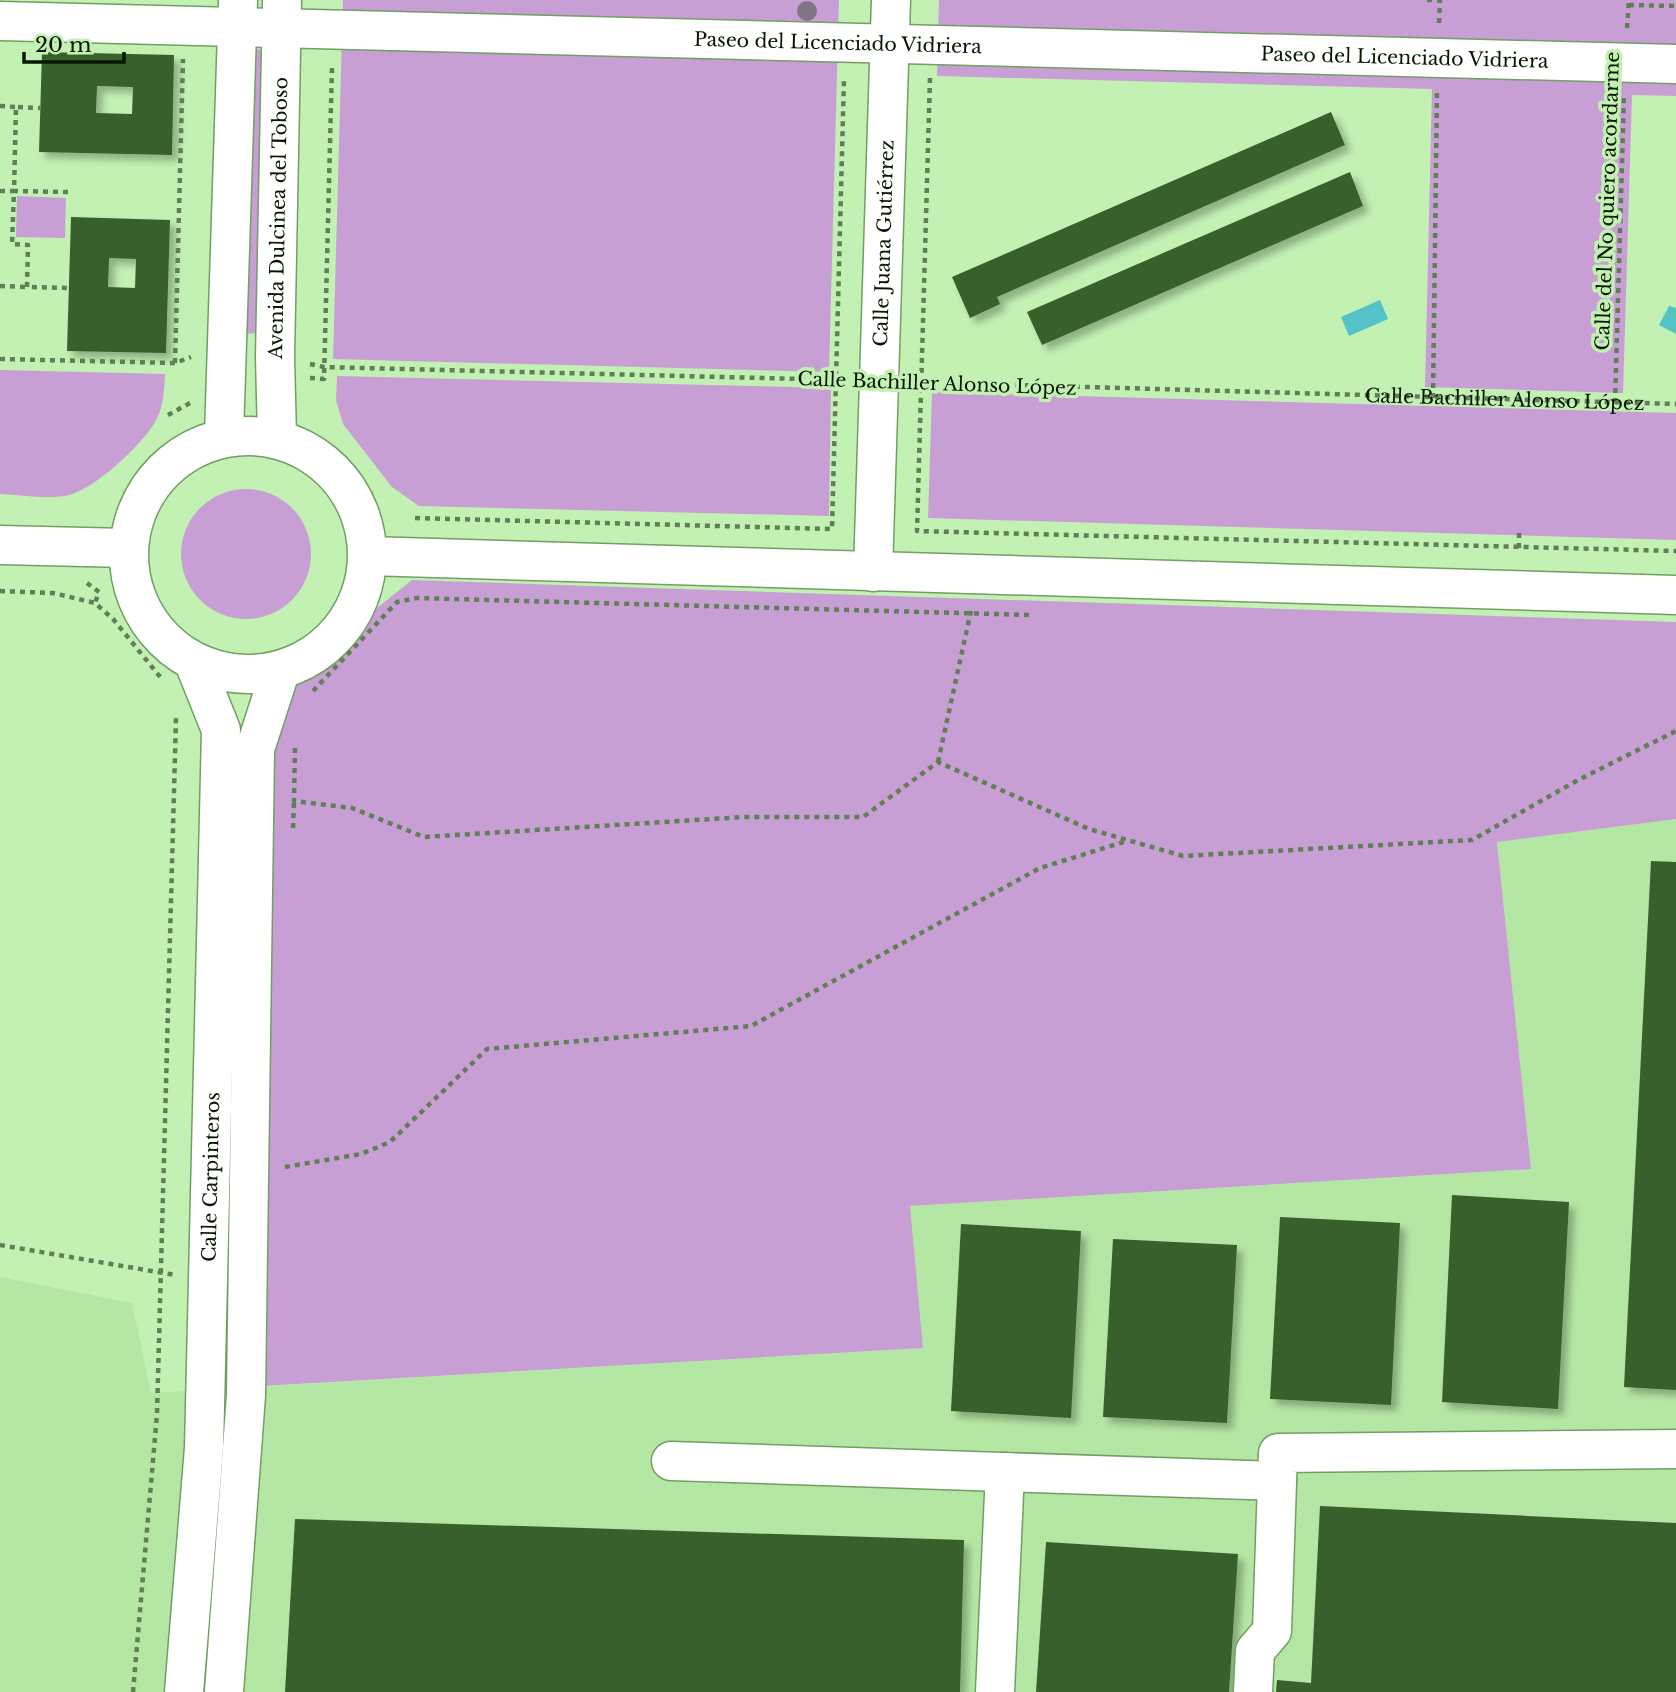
<svg xmlns="http://www.w3.org/2000/svg" width="1676" height="1692" font-family="'Libre Baskerville',serif">
<style>
.built{fill:#b5e7a4}
.green{fill:#c89fd5}
.water{fill:#54c3c7}
.building{fill:#39602a;fill-rule:evenodd;filter:url(#shadow)}
.lines{fill:none;stroke-linecap:round;stroke-linejoin:round}
.minor-casing{stroke:#739e64;stroke-width:41}
.path{stroke:#617f57;stroke-width:4.5;stroke-dasharray:5 5;stroke-linecap:butt}
.minor{stroke:#fff;stroke-width:38}
.tree{fill:#817583}
.labels{text-anchor:middle;stroke-width:7;stroke-linejoin:round;paint-order:stroke}
.street-label{font-size:19px;fill:#071702;stroke:#c3f0b3}
</style>
<defs>
<filter id="shadow"><feDropShadow dx="6" dy="6" stdDeviation="3.5" flood-color="#0004"/></filter>
</defs>
<rect width="100%" height="100%" fill="#c3f0b3"/>
<path class="built" d="M1676 819V1692H0V1277L132 1303 151 1393 923 1348 909 1206 1531 1169 1497 842Z"/>
<g class="green">
<path d="M343 0H839L829 372 333 359Z"/>
<path d="M939 0H1676V96L1632 95 1623 393 1425 387 1432 89 937 76Z"/>
<path d="M253 49 265 50 257 333 245 334Z"/>
<path d="M17 196 66 198 65 238 16 237Z"/>
<path d="M0 370 165 374C164 391 164 407 155 422 142 445 92 492 65 496 45 499 21 495 0 494Z"/>
<path d="M337 376 831 388 829 516 419 506 392 487 343 424 336 400Z"/>
<path d="M932 392 1676 413V540L928 518Z"/>
<circle cx="246" cy="554" r="65"/>
<path d="M412 580 1676 622V819L1497 842 1531 1169 910 1206 923 1348 262 1386 272 692Z"/>
</g>
<g class="water">
<path d="M1380 300 1388 319 1349 336 1341 317Z"/>
<path d="M1669 306 1676 308V334L1659 325Z"/>
</g>
<g class="building">
<path d="M42 52 174 55 172 155 39 152ZM97 86 133 87 132 114 96 113Z"/>
<path d="M1331 112 1345 145 997 297 1000 304 970 318 952 277Z"/>
<path d="M1350 172 1363 206 1042 345 1027 312Z"/>
<path d="M71 217 170 220 166 353 67 351ZM109 258 136 259 135 288 108 287Z"/>
<path d="M1651 861 1676 862V1390L1624 1387Z"/>
<path d="M1452 1195 1569 1202 1558 1409 1442 1402Z"/>
<path d="M1280 1217 1400 1223 1391 1405 1270 1399Z"/>
<path d="M961 1224 1081 1231 1071 1418 951 1411Z"/>
<path d="M1113 1239 1237 1245 1227 1423 1103 1417Z"/>
<path d="M1320 1506 1676 1523V1692H1276L1277 1680 1311 1683Z"/>
<path d="M295 1519 964 1540 960 1692H285Z"/>
<path d="M1046 1542 1238 1554 1229 1692H1036Z"/>
</g>
<g class="lines">
<g class="minor-casing">
<g id="minor">
<path id="s2" d="M0 21 1676 64"/>
<circle cx="248" cy="555" r="119"/>
<path d="M224 436 238 0"/>
<path id="s3" d="M277 437 275 357 282 0"/>
<path d="M0 545 127 548"/>
<path d="M368 556 1676 595"/>
<path id="s4" d="M873 572 891 0"/>
<path d="M671 1461 1277 1481"/>
<path id="s5" d="M184 1692 204 1448 221 730 195 665"/>
<path d="M224 1692 246 1395 255 749 280 672"/>
<path d="M995 1692 1005 1472"/>
<path d="M1253 1692 1255 1651 1272 1631 1278 1453 1676 1449"/>
</g>
</g>
<g class="path">
<path d="M1427 0H1439"/>
<path d="M1629 5 1676 6"/>
<path d="M1439 23 1440 0"/>
<path d="M1627 28 1629 0"/>
<path d="M930 78 917 531 1676 551"/>
<path d="M0 106 16 107"/>
<path d="M0 191H14L16 107 40 108"/>
<path d="M68 192 14 191 12 244 28 245 27 287 69 288"/>
<path d="M0 286 27 287"/>
<path d="M0 359 175 363 191 357"/>
<path d="M175 363 183 59"/>
<path d="M310 364 324 367 843 380"/>
<path d="M310 378 324 379 332 66"/>
<path id="s1" d="M915 382 1676 404"/>
<path d="M1433 398 1437 91"/>
<path d="M1615 403 1624 96"/>
<path d="M168 415 190 403"/>
<path d="M415 518 832 529 844 78"/>
<path d="M1519 548V531"/>
<path d="M87 583 99 592 95 603"/>
<path d="M0 591 53 593 95 603 113 619 161 678"/>
<path d="M313 691 397 602 417 598 1031 615"/>
<path d="M295 748 294 801 352 808 424 837 744 817H863L938 762 1089 829 1183 856 1472 840 1578 780 1676 731"/>
<path d="M938 762 971 611"/>
<path d="M293 828 294 802"/>
<path d="M285 1167 361 1154 390 1142 487 1049 751 1026 1040 868 1127 841"/>
<path d="M0 1245 175 1275"/>
<path d="M133 1692 157 1414 176 718"/>
</g>
<use href="#minor" class="minor"/>
</g>
<circle class="tree" cx="807" cy="11" r="10"/>
<g class="labels">
<g class="street-label">
<text dy="7" stroke="none"><textPath href="#s2" startOffset="838">Paseo del Licenciado Vidriera</textPath></text>
<text dy="7" stroke="none"><textPath href="#s2" startOffset="1405">Paseo del Licenciado Vidriera</textPath></text>
<text transform="translate(1607 201) rotate(-88)" y="7">Calle del No quiero acordarme</text>
<text dy="7" stroke="none"><textPath href="#s3" startOffset="219">Avenida Dulcinea del Toboso</textPath></text>
<text dy="7" stroke="none"><textPath href="#s4" startOffset="329">Calle Juana Gutiérrez</textPath></text>
<text transform="translate(937 383) rotate(2)" y="7">Calle Bachiller Alonso López</text>
<text dy="7" stroke="none"><textPath href="#s1" startOffset="590">Calle Bachiller Alonso López</textPath></text>
<text dy="7" stroke="none"><textPath href="#s5" startOffset="516">Calle Carpinteros</textPath></text>
</g>
</g>
<path d="M24 52v10h100v-10" fill="none" stroke="#071702" stroke-width="3.5"/>
<text x="35" y="52" font-size="21" fill="#071702" stroke="#c3f0b3" stroke-width="5" paint-order="stroke">20 m</text>
</svg>
